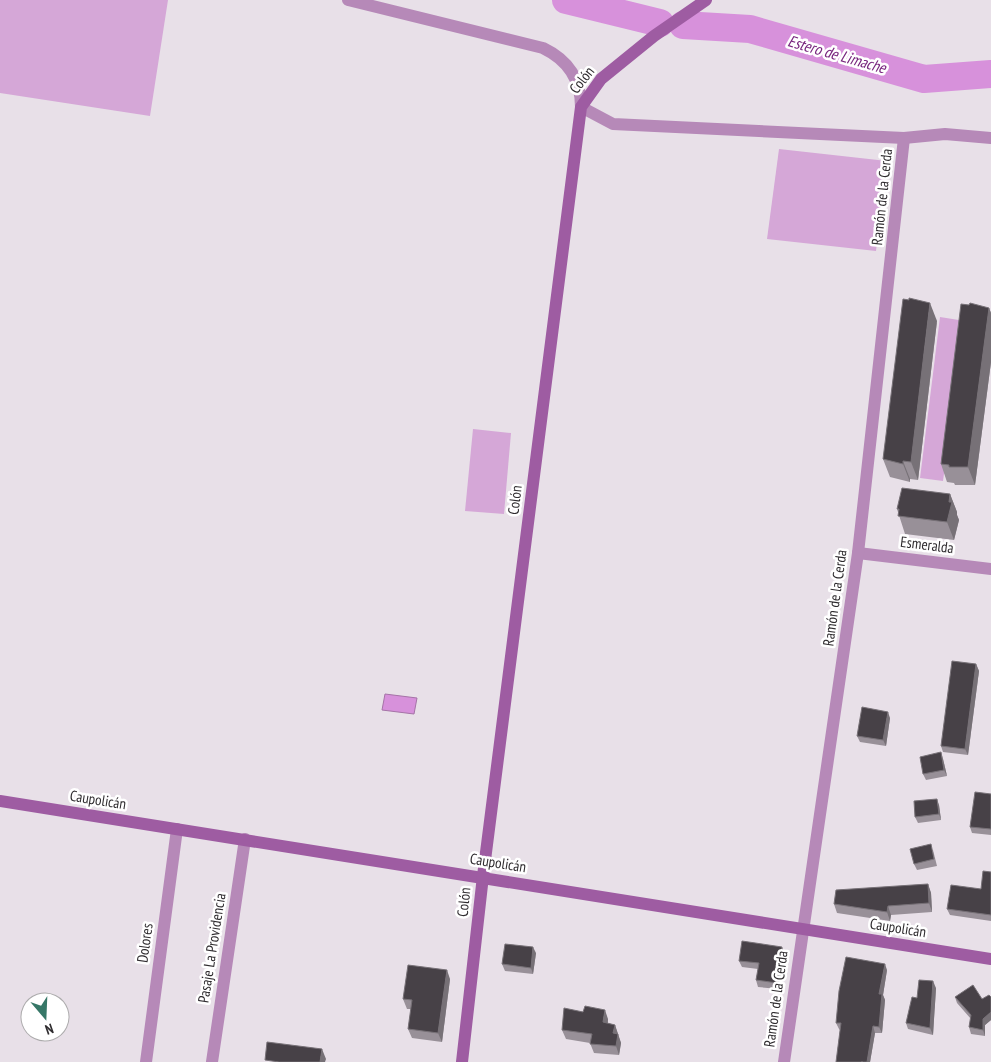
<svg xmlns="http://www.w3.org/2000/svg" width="991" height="1062" font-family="'PT Sans Narrow',sans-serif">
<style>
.green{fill:#d5a7d7}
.water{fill:#d791db;stroke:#a573a7}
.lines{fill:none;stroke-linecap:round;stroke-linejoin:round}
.river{stroke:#d791db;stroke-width:28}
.street{stroke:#b689b8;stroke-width:12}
.secondary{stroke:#9e5ca2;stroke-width:12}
.wall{fill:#989098}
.shaded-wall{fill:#777177}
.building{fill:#474147;stroke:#777177}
.labels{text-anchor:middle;stroke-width:5;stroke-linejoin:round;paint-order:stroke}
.street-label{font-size:15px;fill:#2f2c2f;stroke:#fff}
.water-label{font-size:16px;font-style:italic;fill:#77247d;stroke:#fff}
</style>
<rect width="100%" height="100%" fill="#e8e0e8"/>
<g class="green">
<path d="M0 0H168L150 116 0 93Z"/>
<path d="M779 149 887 161 876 251 767 239Z"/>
<path d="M940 317 965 321 943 481 920 478Z"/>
<path d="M473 429 511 433 504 514 465 511Z"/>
</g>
<path class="water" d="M385 694 417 698 414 714 382 710Z"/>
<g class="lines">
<g class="river">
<path d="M566 0 660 23"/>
<path d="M683 25 750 29 924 79 991 74"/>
</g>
<g class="street">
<path d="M348 0 543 48C568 60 581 80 581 107L613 124 904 138 945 134 991 138"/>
<path d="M858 553 991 569"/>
<path d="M146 1062 177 829"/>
<path d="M212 1062 245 839"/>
<path d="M784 1062 858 553 904 138"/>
</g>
<g class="secondary">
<path d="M0 801 991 959"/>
<path d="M462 1062 483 876 581 107 601 79 654 36 706 0"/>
</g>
</g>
<g class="wall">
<path d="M989 308 991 313V362L975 485H955L954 483 947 482 941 464Z"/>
<path d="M937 321 918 480 910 479V482L890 477 883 459Z"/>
<path d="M950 494 957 512V515L959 520 954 540 905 534 897 509Z"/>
<path d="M976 664 979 671 968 755 943 752 941 746Z"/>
<path d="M890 718 886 746 860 742 857 736Z"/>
<path d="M943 759 947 776 926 780 923 774Z"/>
<path d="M991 794V835L972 833 970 827Z"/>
<path d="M939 805 941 820 918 823 915 817Z"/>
<path d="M933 850 937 866 917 870 914 864Z"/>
<path d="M991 872V921L950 915 947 909 981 889Z"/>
<path d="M928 884 931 893 932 912 891 915 890 921 837 913 834 904Z"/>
<path d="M536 953 533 974 505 971 502 964Z"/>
<path d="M784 953 779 989 758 987 756 980 758 969 742 967 739 961Z"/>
<path d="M887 970 883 995 885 1000 882 1033H875L870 1062H836L840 1030 839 1029 836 1023Z"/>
<path d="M450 979 442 1042 412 1038 408 1029 411 1009H407L403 999Z"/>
<path d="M936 988 933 1035 908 1029 906 1023 917 998Z"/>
<path d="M955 997 982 999 991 997V1020L985 1025V1036L971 1034 969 1027 971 1019 957 1003Z"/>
<path d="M608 1019V1023L615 1025 621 1043 619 1055 594 1053 590 1043 566 1039 562 1030Z"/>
</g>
<g class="shaded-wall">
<path d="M930 303 937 321 918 480 911 462Z"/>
<path d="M989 308 991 313V362L975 485 968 467Z"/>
<path d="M903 461 910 479V482L903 464Z"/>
<path d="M950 494 957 512V515L959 520 954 540 947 522Z"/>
<path d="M976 664 979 671 968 755 965 749Z"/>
<path d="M888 712 890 718 886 746 883 740Z"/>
<path d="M941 752 943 759 947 776 944 770Z"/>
<path d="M937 799 939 805 941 820 939 814Z"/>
<path d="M928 884 931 893 932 912 929 903Z"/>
<path d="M888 906 891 915 890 921 887 912Z"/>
<path d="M533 947 536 953 533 974 531 968Z"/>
<path d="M782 947 784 953 779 989 777 983Z"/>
<path d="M885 964 887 970 883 995 885 1000 882 1033 879 1027V994Z"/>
<path d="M447 970 450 979 442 1042 438 1033Z"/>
<path d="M933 981 936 988 933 1035 930 1028Z"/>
<path d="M605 1010 608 1019 607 1031 603 1022Z"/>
<path d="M991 1012V1020L985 1025V1036L983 1030V1019Z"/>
<path d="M615 1025 621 1043 619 1055 616 1046 613 1033Z"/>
<path d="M873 1026 875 1033 870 1062H867Z"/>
<path d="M322 1049 326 1059 325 1062H320Z"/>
</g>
<g class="building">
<path d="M909 298 930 303 911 462 903 461V464L883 459 903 299 909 300Z"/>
<path d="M970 303 989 308 968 467H949V465L941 464 961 304 969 305Z"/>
<path d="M902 488 950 494 949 502H952L947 522 898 516 899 509H897Z"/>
<path d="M952 661 976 664 965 749 941 746Z"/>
<path d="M862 707 888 712 883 740 857 736Z"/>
<path d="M941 752 944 770 923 774 920 757Z"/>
<path d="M975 792 991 794V829L970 827Z"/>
<path d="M937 799 939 814 915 817 914 801Z"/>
<path d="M931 844 934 859 914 864 910 849Z"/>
<path d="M983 871 991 872V915L947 909 951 885 981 889Z"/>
<path d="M928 884 929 903 888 906 887 912 834 904 836 890Z"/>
<path d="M742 941 782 947 777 983 756 980 759 963 739 961Z"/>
<path d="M505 944 533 947 531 968 502 964Z"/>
<path d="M846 957 885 964 879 994H882L879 1027 873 1026 867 1062H862V1061V1062H836L841 1023H836L839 991Z"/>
<path d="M408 965 447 970 438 1033 408 1029 412 1000 403 999Z"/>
<path d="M919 980 933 981 930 1028 906 1023 912 997 917 998Z"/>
<path d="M973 985 982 999 989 995 991 997V1012L983 1019V1030L969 1027 971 1015 955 997Z"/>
<path d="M585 1006 605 1010 603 1022 615 1025 613 1033 618 1034 616 1046 590 1044 592 1034 562 1030 564 1008 583 1012Z"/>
<path d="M267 1042 322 1049 320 1062H279L265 1060Z"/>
</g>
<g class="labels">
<g class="street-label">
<text transform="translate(582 80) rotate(-52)" y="5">Colón</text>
<text transform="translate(882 197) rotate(-84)" y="5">Ramón de la Cerda</text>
<text transform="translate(515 500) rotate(-83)" y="5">Colón</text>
<text transform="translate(927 545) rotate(7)" y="5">Esmeralda</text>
<text transform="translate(835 598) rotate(-82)" y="5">Ramón de la Cerda</text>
<text transform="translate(98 800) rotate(9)" y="5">Caupolicán</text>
<text transform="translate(498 863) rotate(9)" y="5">Caupolicán</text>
<text transform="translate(464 902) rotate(-84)" y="5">Colón</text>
<text transform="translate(898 928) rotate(9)" y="5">Caupolicán</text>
<text transform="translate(145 943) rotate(-82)" y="5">Dolores</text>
<text transform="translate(212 948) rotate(-81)" y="5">Pasaje La Providencia</text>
<text transform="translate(776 999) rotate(-82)" y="5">Ramón de la Cerda</text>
</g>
<g class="water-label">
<text transform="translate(837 54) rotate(16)" y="6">Estero de Limache</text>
</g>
</g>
<g transform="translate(45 1017) rotate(161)"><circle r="24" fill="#ffffff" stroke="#acabac"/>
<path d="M0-4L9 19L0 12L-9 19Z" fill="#367767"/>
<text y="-8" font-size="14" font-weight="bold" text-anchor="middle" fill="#2f2c2f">N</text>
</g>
</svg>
